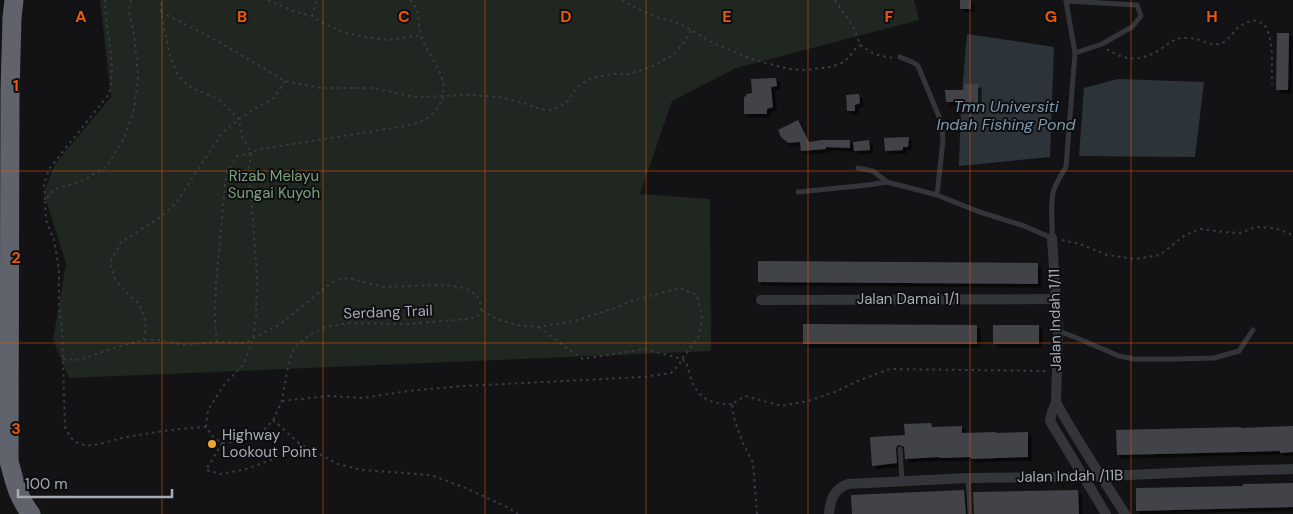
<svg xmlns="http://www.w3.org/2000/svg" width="1293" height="514" font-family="'DM Sans',sans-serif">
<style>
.green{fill:#1f2720}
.water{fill:#2c343a}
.building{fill:#424348;filter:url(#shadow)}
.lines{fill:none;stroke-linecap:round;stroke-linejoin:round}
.path{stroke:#3a3c41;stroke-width:2;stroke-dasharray:2.5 4;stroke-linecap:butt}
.service{stroke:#34353a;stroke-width:5}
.minor{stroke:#34353a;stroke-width:10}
.motorway{stroke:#60636b;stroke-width:19}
.grid{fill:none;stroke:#e8590c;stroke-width:1;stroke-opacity:0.55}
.poi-dot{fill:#eea732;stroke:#0e0e10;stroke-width:2}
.labels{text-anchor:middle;stroke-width:4;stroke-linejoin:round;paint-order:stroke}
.park-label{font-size:15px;fill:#7ca07d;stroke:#0e0e10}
.street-label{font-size:15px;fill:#a5aab5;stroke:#0e0e10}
.poi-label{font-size:15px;fill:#a5aab5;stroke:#0e0e10;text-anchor:start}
.water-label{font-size:16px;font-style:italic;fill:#7c9ab0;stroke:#0e0e10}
.grid-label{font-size:16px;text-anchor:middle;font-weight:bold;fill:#e8590c;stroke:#0e0e10;stroke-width:4;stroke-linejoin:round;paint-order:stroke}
</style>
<defs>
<filter id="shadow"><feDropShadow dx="3.5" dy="3.5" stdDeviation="0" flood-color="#0009"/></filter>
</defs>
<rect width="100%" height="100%" fill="#131315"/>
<path class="green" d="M100 0H914L919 20 736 68 672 101 640 194 710 199 711 351 69 378 53 340 66 264 44 193 55 164 111 97Z"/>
<g class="water">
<path d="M967 34 1054 47 1050 157 959 166 961 104Z"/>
<path d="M1118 79 1204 82 1195 157 1079 156 1084 88Z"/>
</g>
<g class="building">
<rect x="960" y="0" width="11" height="9"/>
<path d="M1277 33H1289L1288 90H1276Z"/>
<path d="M776 78 777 86 771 87 773 107 767 109V114H744V97L746 96V94L752 93 751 79Z"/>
<path d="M965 84H978V104H964V102H946L945 90H964Z"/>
<path d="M859 94 860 103 855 105V111H847L846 95Z"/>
<path d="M798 120 809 142 822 140H850V148L826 147V149L801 151 800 142 788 143 781 137 778 130Z"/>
<path d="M909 137 908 147H903V150L885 151 884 138Z"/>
<path d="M869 140 870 150 854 151 853 142Z"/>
<path d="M758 261 1038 263V284L758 282Z"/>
<path d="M803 324 977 325V344H803Z"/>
<rect x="993" y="325" width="46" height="19"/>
<path d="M931 423 932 427 962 426V433L995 432 996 433 1028 432V457L971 459V457L939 458V457L905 459 904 447 900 445 897 446 896 449 897 463 872 466 870 437 905 435 904 424Z"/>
<path d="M1293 426V452L1280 453V451L1117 455 1116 430 1241 427V428Z"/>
<path d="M1293 483V507L1136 511V488L1243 486V484Z"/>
<path d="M964 490 966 514H852L851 495Z"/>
<path d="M1078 490 1079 514H974L973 492Z"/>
</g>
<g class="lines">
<g class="path">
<path d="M131 0 129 11 134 33 138 76 134 110 124 139 106 167 82 181 55 189 45 200 46 220 54 240 59 270V307L62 327 65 427C69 435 72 441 80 444 93 448 109 441 122 438 150 433 178 428 206 427"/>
<path d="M268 0 296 12 312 16 326 25 344 32 365 37 387 40 421 35"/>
<path d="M622 0 638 9 656 17 675 22 691 30 713 43 751 59 789 69 805 70 830 67 844 62 850 56 854 50 860 45"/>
<path d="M835 0 854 28 860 45 874 54 882 56 893 58"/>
<path d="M161 12 214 39 285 81 321 88H371L416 97 468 95 501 97 526 104 540 109 553 110 566 103 577 87 591 78 613 74H628L651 67 673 55 685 41 691 30"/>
<path d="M312 16 317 0"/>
<path d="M1107 49C1126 62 1142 61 1161 49 1168 44 1172 40 1181 38 1185 38 1192 38 1196 39 1205 41 1213 47 1222 43 1229 40 1233 32 1239 27 1242 24 1248 22 1253 20L1264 24C1275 41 1271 64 1272 84"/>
<path d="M45 200 44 184 49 169 109 94C117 61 105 33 105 0"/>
<path d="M1062 240 1080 244 1107 255 1135 259 1160 255 1185 235 1201 229 1223 232 1240 233 1256 227 1275 228 1293 235"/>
<path d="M539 327 568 349 583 359 645 349 682 359C688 363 688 369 690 376 697 398 711 405 732 404"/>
<path d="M144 340 146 323 140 305 127 293 115 279 110 263 121 242 162 216 176 203 222 133 239 119 258 107 274 98 285 81"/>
<path d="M217 342 215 321 216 282 226 174 237 156 251 153 258 149 280 146 406 126C412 124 419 123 424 120 440 111 447 96 442 78 437 63 426 50 421 36 417 22 422 12 410 0"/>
<path d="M63 359 79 360 117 347 144 340H160L184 345 217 342 245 343 282 323 328 285 340 279 349 278 355 280 384 287 434 285 453 286 467 289 476 295 480 301 481 310 477 317 468 319 406 324 349 323 326 327 309 335 294 348 289 361 282 401 273 420 262 432 249 440 222 443 213 437 206 427 208 410 223 386 244 364 253 339 256 319 257 274 249 168 251 153 241 134 239 119 218 99 188 86 178 75 170 56 161 12V0"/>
<path d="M282 401 329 396 363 398 408 391 463 386 643 377 671 373 679 365 682 359 699 336 702 317 697 295 680 288 635 300 612 309 574 321 539 327 516 325 497 319 481 310"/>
<path d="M273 420 300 444 338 464 362 470 431 475 463 487 505 506 518 514"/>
<path d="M222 443 206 470 221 474 246 469 279 457 300 444"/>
<path d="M757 514 753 463 742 441 734 418 732 404 745 396 782 406 808 401 835 392 860 380 890 369 1047 371"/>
</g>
<g class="service">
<path d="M900 57 914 63 918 66 940 119 942 128 943 140 937 195"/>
<path d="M858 168 873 171 887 182 937 195 977 211 1024 226 1052 238C1053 225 1050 205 1053 193 1055 184 1061 175 1066 167L1075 53 1066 1 1137 5 1141 16 1132 27 1102 44 1075 53"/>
<path d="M798 192 868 185 887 182"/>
<path d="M1058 331 1077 338 1119 356 1135 359H1176L1214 358 1239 351 1253 330"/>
<path d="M900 449 902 481"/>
<path d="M968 478 970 514"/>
</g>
<g class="minor">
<path d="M1052 238 1058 331 1056 402 1052 412 1050 421 1106 514"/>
<path d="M761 300 1056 299"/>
<path d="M1056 402C1077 441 1102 477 1125 514"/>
<path d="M829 514C830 500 834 489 848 484L968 478 1083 477 1220 471 1293 469"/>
</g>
<path class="motorway" d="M14 0 12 18 10 92 9 461C14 480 18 498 31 514"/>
</g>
<path class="grid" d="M162 0V514M323 0V514M485 0V514M646 0V514M808 0V514M970 0V514M1131 0V514M0 171H1293M0 343H1293"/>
<circle class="poi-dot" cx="212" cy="444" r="5"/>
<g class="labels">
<g class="park-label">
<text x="274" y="181">Rizab Melayu<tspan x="274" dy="17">Sungai Kuyoh</tspan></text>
</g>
<g class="street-label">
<text x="908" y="304">Jalan Damai 1/1</text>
<text transform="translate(388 312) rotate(-2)" y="5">Serdang Trail</text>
<text transform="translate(1055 320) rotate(-91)" y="5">Jalan Indah 1/11</text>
<text transform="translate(1070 476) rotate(-1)" y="5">Jalan Indah /11B</text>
</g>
<g class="poi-label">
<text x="222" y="440">Highway<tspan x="222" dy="17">Lookout Point</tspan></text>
</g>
<g class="water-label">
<text x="1006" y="112">Tmn Universiti<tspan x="1006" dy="18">Indah Fishing Pond</tspan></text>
</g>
</g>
<g class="grid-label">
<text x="81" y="22">A</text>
<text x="242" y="22">B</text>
<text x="404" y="22">C</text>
<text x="566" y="22">D</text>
<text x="727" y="22">E</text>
<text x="889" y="22">F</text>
<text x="1051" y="22">G</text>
<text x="1212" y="22">H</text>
<text x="16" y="91">1</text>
<text x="16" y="263">2</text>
<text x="16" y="434">3</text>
</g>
<path d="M18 489v8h154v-8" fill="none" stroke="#a5aab5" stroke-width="2.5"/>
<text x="25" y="489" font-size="15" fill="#a5aab5" stroke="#0e0e10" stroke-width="4" paint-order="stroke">100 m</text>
</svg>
